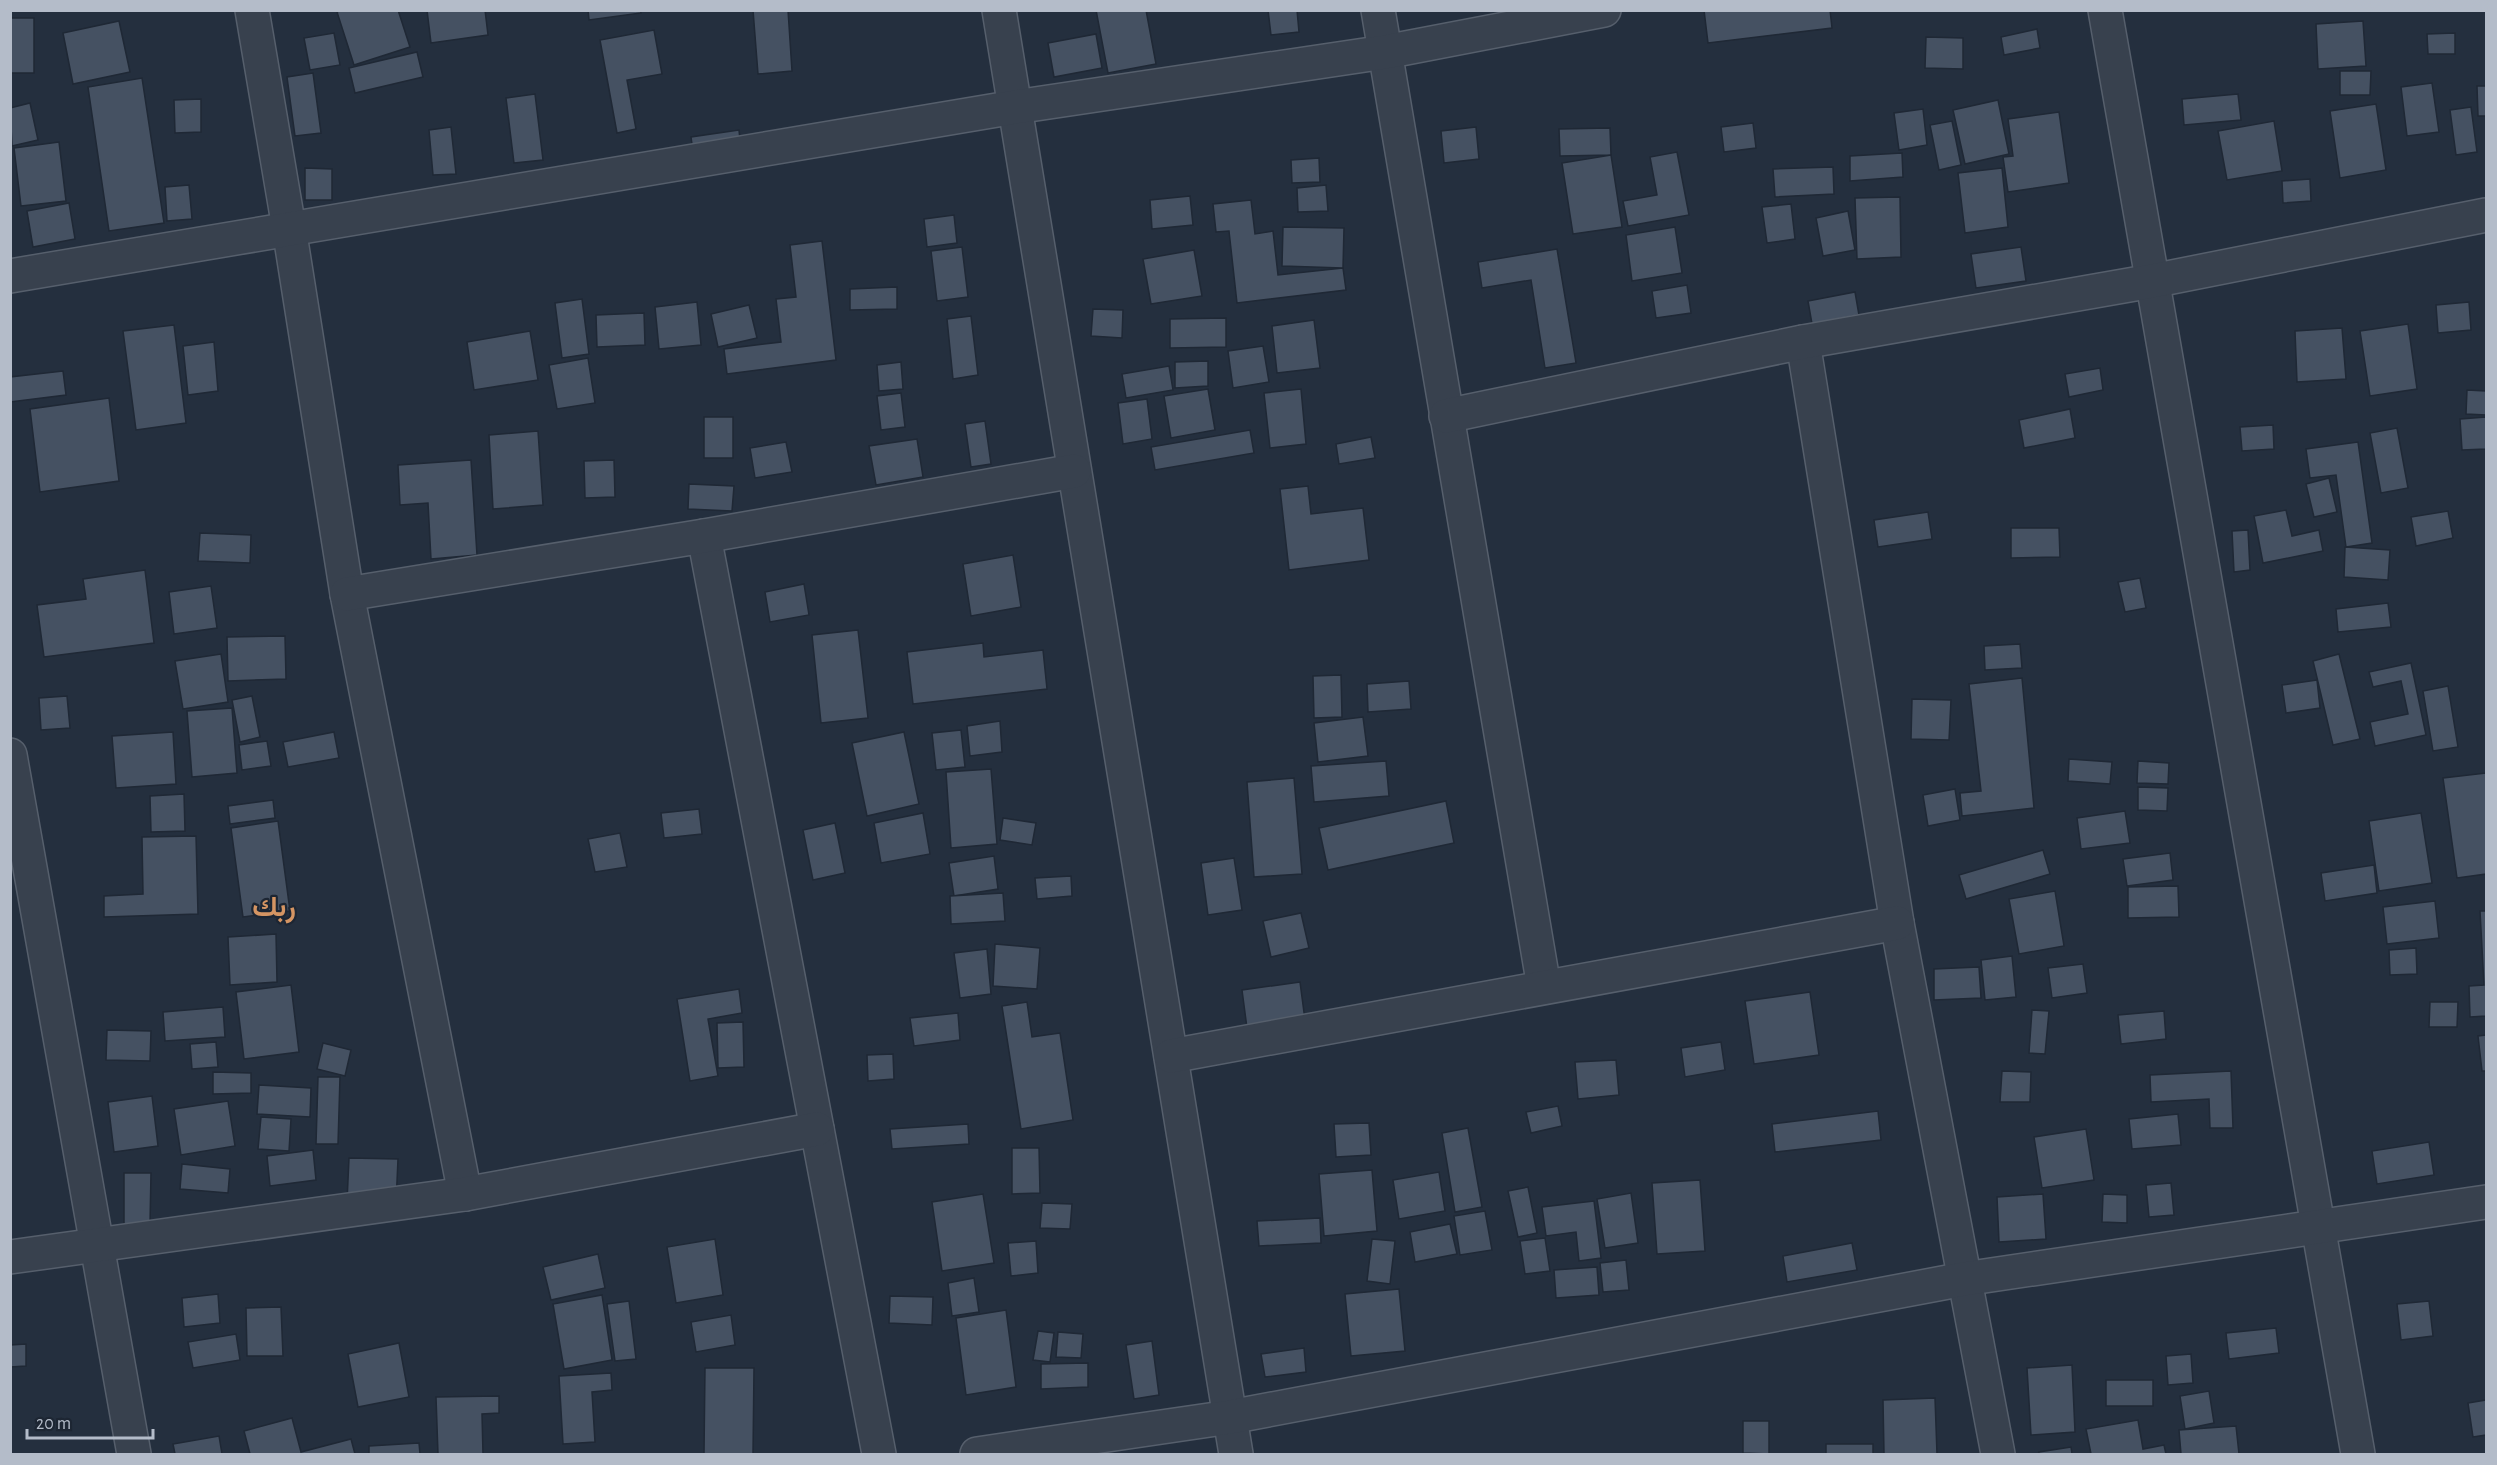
<svg xmlns="http://www.w3.org/2000/svg" width="2497" height="1465" font-family="'Alegreya Sans',Vazirmatn,sans-serif">
<style>
.building{fill:#455162;stroke:#1f2835;stroke-width:1.5}
.lines{fill:none;stroke-linecap:round;stroke-linejoin:round}
.street-casing{stroke:#565f6c;stroke-width:36}
.street{stroke:#38414e;stroke-width:33}
.labels{text-anchor:middle;stroke-width:4.5;stroke-linejoin:round;paint-order:stroke}
.town-label{font-size:28px;font-weight:bold;fill:#d59563;stroke:#1d2633}
</style>
<rect width="100%" height="100%" fill="#242f3e"/>
<g class="building">
<path d="M341 10H398L410 47 354 65 337 12Z"/>
<path d="M427 10H485L488 35 431 43Z"/>
<path d="M588 10H640L641 13 589 20Z"/>
<path d="M753 10H788L792 71 758 74Z"/>
<path d="M1096 10H1146L1156 64 1108 73Z"/>
<path d="M1268 10H1297L1299 32 1271 35Z"/>
<path d="M1704 10H1830L1832 28 1708 43Z"/>
<rect x="10" y="18" width="24" height="55"/>
<path d="M119 21 130 72 73 84 63 33Z"/>
<path d="M2363 21 2366 66 2318 69 2316 24Z"/>
<path d="M2037 29 2040 48 2004 55 2001 37Z"/>
<path d="M654 30 662 74 627 80 636 129 617 133 600 40Z"/>
<path d="M334 33 340 65 310 70 304 38Z"/>
<path d="M2455 33V54H2428L2427 34Z"/>
<path d="M1096 34 1102 68 1054 77 1048 43Z"/>
<path d="M1926 37 1963 38V69L1925 68Z"/>
<path d="M417 52 423 77 355 93 349 68Z"/>
<path d="M2340 71H2371L2370 95H2340Z"/>
<path d="M313 73 321 133 295 136 287 77Z"/>
<path d="M142 78 164 223 109 231 88 87Z"/>
<path d="M2432 83 2439 132 2407 136 2401 87Z"/>
<path d="M2477 86H2486V116H2478Z"/>
<path d="M535 94 543 160 514 163 506 98Z"/>
<path d="M2238 94 2241 120 2184 125 2182 99Z"/>
<path d="M201 99V132L175 133 174 100Z"/>
<path d="M1998 100 2009 154 1965 164 1953 110Z"/>
<path d="M30 103 38 140 12 146 10 108Z"/>
<path d="M2376 104 2386 170 2340 178 2330 111Z"/>
<path d="M2471 107 2477 152 2456 155 2450 110Z"/>
<path d="M1923 109 1927 145 1899 150 1894 113Z"/>
<path d="M2059 112 2069 183 2008 192 2003 157 2013 156 2008 119Z"/>
<path d="M1952 121 1961 165 1939 170 1930 125Z"/>
<path d="M2274 121 2282 171 2227 180 2218 131Z"/>
<path d="M1753 123 1756 148 1724 152 1721 127Z"/>
<path d="M451 127 456 174 433 175 429 130Z"/>
<path d="M1476 127 1479 159 1444 163 1441 131Z"/>
<path d="M1610 128 1611 155 1560 156 1559 129Z"/>
<path d="M739 130 742 160 695 166 691 137Z"/>
<path d="M59 142 66 201 21 206 14 148Z"/>
<path d="M1677 152 1689 215 1628 226 1623 201 1657 195 1650 157Z"/>
<path d="M1902 153 1903 177 1850 181V156Z"/>
<path d="M1611 155 1622 227 1573 234 1562 163Z"/>
<path d="M1319 158 1320 182 1292 183 1291 160Z"/>
<path d="M1833 167 1834 194 1775 197 1773 169Z"/>
<path d="M305 168 332 169V200H305Z"/>
<path d="M2002 168 2008 227 1965 233 1958 173Z"/>
<path d="M2310 179 2311 201 2283 203 2282 181Z"/>
<path d="M189 185 192 219 167 221 165 187Z"/>
<path d="M1326 185 1328 211 1298 212 1297 188Z"/>
<path d="M1190 196 1193 225 1152 229 1150 200Z"/>
<path d="M1900 197 1901 257 1857 259 1855 198Z"/>
<path d="M1251 200 1255 234 1273 231 1278 275 1343 268 1346 290 1237 303 1229 231 1216 232 1213 204Z"/>
<path d="M69 203 75 239 33 247 27 211Z"/>
<path d="M1791 204 1795 239 1767 243 1762 207Z"/>
<path d="M1848 211 1855 250 1823 256 1816 218Z"/>
<path d="M954 215 957 243 927 247 924 219Z"/>
<path d="M1283 227 1344 228 1343 268 1282 266Z"/>
<path d="M1675 227 1682 273 1632 281 1626 235Z"/>
<path d="M822 241 836 360 727 374 724 349 781 342 776 299 796 297 790 245Z"/>
<path d="M962 247 968 297 937 301 931 251Z"/>
<path d="M2021 247 2026 281 1976 288 1971 254Z"/>
<path d="M1557 249 1576 363 1545 368 1531 280 1482 288 1478 262Z"/>
<path d="M1194 250 1202 296 1151 304 1143 259Z"/>
<path d="M1687 285 1691 313 1656 318 1652 291Z"/>
<path d="M897 287V309L850 310V289Z"/>
<path d="M1855 292 1859 315 1812 324 1808 301Z"/>
<path d="M582 299 589 354 562 358 555 303Z"/>
<path d="M697 302 701 345 659 349 655 307Z"/>
<path d="M2469 302 2471 330 2438 333 2436 305Z"/>
<path d="M749 305 757 338 718 347 711 314Z"/>
<path d="M1093 309 1123 310 1122 338 1091 336Z"/>
<path d="M644 313 645 345 597 347 596 315Z"/>
<path d="M971 316 978 375 953 379 947 319Z"/>
<path d="M1226 318V347L1170 348V319Z"/>
<path d="M1314 320 1320 368 1277 373 1272 326Z"/>
<path d="M2408 324 2417 389 2370 396 2360 331Z"/>
<path d="M174 325 186 423 136 430 123 331Z"/>
<path d="M2342 328 2346 379 2297 382 2295 331Z"/>
<path d="M530 331 538 380 474 390 467 342Z"/>
<path d="M214 342 218 391 188 395 183 346Z"/>
<path d="M1263 346 1269 382 1233 388 1228 351Z"/>
<path d="M588 358 595 403 557 409 549 365Z"/>
<path d="M1208 361V386L1175 388V362Z"/>
<path d="M901 362 903 389 879 391 877 365Z"/>
<path d="M1169 366 1173 390 1126 398 1122 374Z"/>
<path d="M2100 368 2103 390 2069 397 2065 374Z"/>
<path d="M63 371 66 395 10 402V377Z"/>
<path d="M1208 389 1215 430 1171 438 1164 396Z"/>
<path d="M1301 389 1306 444 1270 448 1264 393Z"/>
<path d="M2467 390 2486 391V415L2466 414Z"/>
<path d="M901 393 905 427 881 430 877 396Z"/>
<path d="M109 398 119 481 40 492 30 409Z"/>
<path d="M1147 399 1152 439 1123 444 1118 403Z"/>
<path d="M2070 409 2075 438 2024 448 2019 420Z"/>
<rect x="704" y="417" width="29" height="41"/>
<path d="M2486 417V449L2462 450 2460 419Z"/>
<path d="M985 421 991 464 971 467 965 424Z"/>
<path d="M2273 425 2274 449 2242 451 2240 427Z"/>
<path d="M2397 428 2408 488 2381 493 2370 433Z"/>
<path d="M1250 430 1254 453 1155 470 1151 447Z"/>
<path d="M538 431 543 505 493 509 489 435Z"/>
<path d="M1371 437 1375 458 1339 464 1336 444Z"/>
<path d="M917 439 923 477 876 485 869 446Z"/>
<path d="M786 442 792 472 755 478 750 448Z"/>
<path d="M2358 442 2372 543 2346 547 2336 475 2310 478 2306 449Z"/>
<path d="M471 460 477 555 431 559 428 503 400 505 398 465Z"/>
<path d="M614 460 615 497 585 498 584 461Z"/>
<path d="M2329 478 2337 512 2314 517 2306 484Z"/>
<path d="M689 484 734 486 732 511 688 509Z"/>
<path d="M1308 486 1311 514 1363 508 1369 560 1289 570 1280 489Z"/>
<path d="M2286 510 2292 536 2319 530 2323 551 2263 563 2254 516Z"/>
<path d="M2448 511 2453 538 2416 546 2411 517Z"/>
<path d="M1928 512 1932 539 1878 547 1874 520Z"/>
<path d="M2011 528H2059L2060 557 2011 558Z"/>
<path d="M2248 530 2250 570 2234 572 2232 531Z"/>
<path d="M200 533 251 535 250 563 198 561Z"/>
<path d="M2345 547 2390 550 2388 580 2344 577Z"/>
<path d="M1013 555 1021 607 971 616 963 564Z"/>
<path d="M145 570 154 643 44 657 37 605 86 599 83 579Z"/>
<path d="M2140 578 2146 608 2125 612 2118 582Z"/>
<path d="M804 584 809 615 770 622 765 592Z"/>
<path d="M211 586 217 628 174 634 169 592Z"/>
<path d="M2388 603 2391 627 2338 632 2336 609Z"/>
<path d="M858 630 868 718 821 723 812 635Z"/>
<path d="M285 636 286 679 228 681 227 637Z"/>
<path d="M983 643 984 657 1043 650 1047 689 913 704 907 652Z"/>
<path d="M2020 644 2022 668 1985 670 1984 646Z"/>
<path d="M221 654 228 702 183 709 175 661Z"/>
<path d="M2339 654 2360 739 2333 745 2313 661Z"/>
<path d="M2411 663 2426 735 2375 746 2370 722 2408 714 2401 681 2373 687 2369 672Z"/>
<path d="M1341 675 1342 717 1314 718 1313 676Z"/>
<path d="M2022 678 2034 808 1962 816 1960 793 1981 791 1969 684Z"/>
<path d="M2317 680 2320 708 2286 713 2282 685Z"/>
<path d="M1409 681 1411 709 1368 712 1367 684Z"/>
<path d="M2448 686 2458 747 2433 751 2423 691Z"/>
<path d="M67 696 70 728 41 730 39 698Z"/>
<path d="M252 696 260 737 240 742 232 700Z"/>
<path d="M1912 699 1951 700 1949 740 1911 739Z"/>
<path d="M232 708 237 773 192 777 187 711Z"/>
<path d="M1363 717 1368 756 1318 762 1314 723Z"/>
<path d="M1000 721 1002 752 970 756 967 726Z"/>
<path d="M961 730 965 767 936 770 932 733Z"/>
<path d="M173 732 176 784 116 788 112 736Z"/>
<path d="M334 732 339 758 288 767 283 742Z"/>
<path d="M904 732 919 804 867 816 852 743Z"/>
<path d="M267 741 271 766 242 770 239 745Z"/>
<path d="M2069 759 2112 762 2110 784 2068 781Z"/>
<path d="M1386 761 1389 796 1314 802 1311 766Z"/>
<path d="M2138 761 2169 763 2168 784 2137 783Z"/>
<path d="M991 769 997 844 951 848 946 772Z"/>
<path d="M2486 773V874L2457 878 2443 778Z"/>
<path d="M1294 778 1302 874 1254 877 1247 782Z"/>
<path d="M2138 787 2168 788 2167 811 2138 810Z"/>
<path d="M1955 789 1960 820 1928 826 1923 795Z"/>
<path d="M184 794 185 831 151 832 150 796Z"/>
<path d="M273 800 275 818 230 824 228 806Z"/>
<path d="M1446 801 1454 843 1328 870 1319 828Z"/>
<path d="M699 809 702 834 664 838 661 813Z"/>
<path d="M2125 811 2130 843 2081 849 2077 818Z"/>
<path d="M923 813 930 854 881 863 874 823Z"/>
<path d="M2421 813 2432 883 2379 891 2369 821Z"/>
<path d="M1003 818 1036 823 1032 845 1000 840Z"/>
<path d="M278 821 290 911 243 917 231 828Z"/>
<path d="M835 823 845 873 813 880 803 830Z"/>
<path d="M620 833 627 867 595 872 588 839Z"/>
<path d="M196 836 198 914 104 917V896L143 894 142 837Z"/>
<path d="M2043 850 2050 874 1966 899 1959 875Z"/>
<path d="M2170 853 2173 880 2127 886 2123 859Z"/>
<path d="M994 856 998 889 954 896 949 863Z"/>
<path d="M1234 858 1242 910 1208 915 1201 863Z"/>
<path d="M2374 865 2377 893 2325 901 2321 873Z"/>
<path d="M1071 876 1072 896 1037 899 1035 878Z"/>
<path d="M2178 886 2179 917 2128 918V887Z"/>
<path d="M2055 891 2064 946 2019 954 2009 899Z"/>
<path d="M1003 893 1005 921 951 924 950 896Z"/>
<path d="M2435 901 2439 938 2387 944 2383 907Z"/>
<path d="M2480 911H2486V1016L2470 1017 2469 986 2484 985Z"/>
<path d="M1301 913 1309 948 1271 957 1263 921Z"/>
<path d="M276 934 277 982 230 985 228 937Z"/>
<path d="M995 944 1040 948 1037 989 993 986Z"/>
<path d="M2416 948 2417 974 2390 975 2389 950Z"/>
<path d="M987 949 991 994 960 998 954 953Z"/>
<path d="M2012 956 2016 997 1985 1000 1981 960Z"/>
<path d="M2083 964 2087 993 2052 998 2048 968Z"/>
<path d="M1979 967 1981 998 1934 1000V969Z"/>
<path d="M1300 982 1305 1020 1247 1028 1242 990Z"/>
<path d="M291 985 299 1052 244 1059 236 992Z"/>
<path d="M739 989 742 1013 708 1019 718 1076 690 1081 677 999Z"/>
<path d="M1810 992 1819 1055 1754 1064 1745 1001Z"/>
<path d="M1027 1002 1032 1037 1060 1033 1073 1120 1021 1129 1002 1006Z"/>
<path d="M2430 1002H2458L2457 1027H2429Z"/>
<path d="M223 1007 225 1037 165 1041 163 1012Z"/>
<path d="M2032 1010 2049 1011 2045 1054 2029 1053Z"/>
<path d="M2164 1011 2166 1039 2121 1044 2118 1015Z"/>
<path d="M958 1013 960 1040 914 1046 910 1018Z"/>
<path d="M743 1022 744 1067 718 1068 717 1023Z"/>
<path d="M107 1030 151 1031 150 1061 106 1060Z"/>
<path d="M2486 1035V1071H2482L2478 1036Z"/>
<path d="M216 1042 218 1067 192 1069 190 1044Z"/>
<path d="M1721 1042 1725 1070 1685 1077 1681 1048Z"/>
<path d="M323 1043 351 1050 345 1076 317 1069Z"/>
<path d="M893 1054 894 1079 868 1081 867 1055Z"/>
<path d="M1616 1060 1619 1095 1578 1099 1575 1062Z"/>
<path d="M2002 1071 2031 1072 2030 1102H2000Z"/>
<path d="M2231 1071 2233 1128H2210L2209 1099 2151 1102 2150 1075Z"/>
<path d="M213 1072 251 1073V1093L213 1094Z"/>
<path d="M318 1077H340L338 1144H316Z"/>
<path d="M259 1085 311 1088 310 1117 257 1114Z"/>
<path d="M152 1096 158 1146 114 1152 108 1102Z"/>
<path d="M228 1101 235 1146 181 1155 174 1109Z"/>
<path d="M1558 1106 1562 1126 1531 1133 1526 1112Z"/>
<path d="M1878 1111 1881 1140 1775 1152 1772 1124Z"/>
<path d="M2178 1114 2181 1145 2132 1149 2129 1119Z"/>
<path d="M261 1117 291 1119 289 1151 258 1149Z"/>
<path d="M1369 1123 1371 1155 1336 1157 1334 1124Z"/>
<path d="M968 1124 969 1144 892 1149 890 1129Z"/>
<path d="M1468 1128 1482 1207 1455 1212 1442 1133Z"/>
<path d="M2086 1129 2094 1180 2042 1188 2034 1137Z"/>
<path d="M2429 1142 2434 1175 2377 1184 2372 1151Z"/>
<path d="M1012 1148H1039L1040 1193 1012 1194Z"/>
<path d="M313 1150 316 1180 270 1186 267 1156Z"/>
<path d="M349 1158 398 1159 396 1204 347 1202Z"/>
<path d="M182 1164 230 1169 228 1193 180 1189Z"/>
<path d="M1372 1170 1377 1231 1324 1236 1319 1174Z"/>
<path d="M1439 1172 1445 1211 1399 1219 1393 1180Z"/>
<path d="M124 1173H151L150 1224H124Z"/>
<path d="M1700 1180 1705 1251 1657 1254 1652 1183Z"/>
<path d="M2171 1183 2174 1215 2149 1217 2146 1185Z"/>
<path d="M1528 1187 1537 1233 1518 1237 1508 1191Z"/>
<path d="M1631 1193 1638 1243 1605 1248 1597 1199Z"/>
<path d="M983 1194 994 1263 942 1271 932 1202Z"/>
<path d="M2043 1194 2046 1239 1999 1242 1997 1197Z"/>
<path d="M2103 1194 2127 1195V1223L2102 1222Z"/>
<path d="M1594 1201 1601 1258 1579 1261 1576 1232 1546 1236 1542 1207Z"/>
<path d="M1042 1203 1072 1204 1070 1229 1040 1228Z"/>
<path d="M1485 1211 1492 1250 1460 1255 1454 1216Z"/>
<path d="M1320 1218 1321 1243 1259 1246 1257 1221Z"/>
<path d="M1450 1224 1457 1254 1415 1262 1410 1232Z"/>
<path d="M1545 1238 1550 1271 1525 1274 1520 1241Z"/>
<path d="M715 1239 723 1295 676 1303 667 1247Z"/>
<path d="M1372 1239 1395 1241 1390 1284 1367 1281Z"/>
<path d="M1036 1241 1038 1273 1011 1276 1008 1243Z"/>
<path d="M1852 1243 1857 1270 1787 1282 1783 1256Z"/>
<path d="M598 1254 605 1288 551 1300 543 1267Z"/>
<path d="M1626 1260 1629 1290 1603 1292 1600 1263Z"/>
<path d="M1597 1267 1599 1295 1556 1298 1554 1270Z"/>
<path d="M974 1278 979 1312 952 1316 948 1283Z"/>
<path d="M1399 1289 1405 1351 1351 1356 1345 1294Z"/>
<path d="M218 1294 220 1323 184 1327 182 1298Z"/>
<path d="M602 1295 612 1360 564 1369 553 1304Z"/>
<path d="M890 1296 933 1297 932 1325 889 1323Z"/>
<path d="M629 1301 636 1359 615 1361 607 1304Z"/>
<path d="M2429 1301 2433 1336 2401 1340 2397 1304Z"/>
<path d="M281 1307 283 1356H247L246 1308Z"/>
<path d="M1006 1310 1016 1387 966 1395 956 1318Z"/>
<path d="M731 1315 735 1345 696 1352 691 1322Z"/>
<path d="M2276 1328 2279 1353 2229 1359 2226 1333Z"/>
<path d="M1038 1331 1054 1333 1050 1362 1033 1360Z"/>
<path d="M1058 1332 1083 1334 1081 1358 1056 1357Z"/>
<path d="M236 1334 240 1360 193 1368 188 1342Z"/>
<path d="M1152 1341 1159 1395 1134 1399 1126 1345Z"/>
<path d="M399 1343 409 1397 358 1407 348 1354Z"/>
<path d="M26 1344V1366L10 1367V1345Z"/>
<path d="M1304 1348 1306 1372 1265 1377 1261 1354Z"/>
<path d="M2191 1354 2193 1383 2168 1385 2166 1356Z"/>
<path d="M1088 1363V1387L1041 1389V1364Z"/>
<path d="M2072 1365 2075 1432 2031 1435 2027 1368Z"/>
<path d="M705 1368H754L753 1454H704Z"/>
<path d="M611 1373 612 1390 592 1392 595 1442 563 1444 559 1376Z"/>
<rect x="2106" y="1380" width="47" height="26"/>
<path d="M2209 1391 2214 1423 2185 1429 2180 1396Z"/>
<path d="M499 1396V1413L482 1414 483 1454H438L436 1397Z"/>
<path d="M1935 1398 1937 1454H1884L1883 1400Z"/>
<path d="M2486 1400V1435L2473 1437 2468 1403Z"/>
<path d="M292 1418 301 1452 351 1439 355 1454H250L244 1431Z"/>
<path d="M2138 1420 2143 1449 2164 1445 2166 1454H2091L2086 1429Z"/>
<path d="M1743 1421H1769V1454L1743 1453Z"/>
<path d="M2236 1426 2239 1454H2181L2179 1430Z"/>
<path d="M219 1436 222 1454H175L173 1444Z"/>
<path d="M419 1443 420 1454H369V1446Z"/>
<rect x="1826" y="1444" width="47" height="10"/>
<path d="M2071 1447 2072 1454H2039V1452Z"/>
</g>
<g class="lines">
<g class="street-casing">
<g id="street">
<path d="M252 10 289 228 347 594 465 1194"/>
<path d="M999 10 1236 1454"/>
<path d="M1378 10 1544 987"/>
<path d="M2105 10 2358 1454"/>
<path d="M10 276 1015 107 1385 52 1604 10"/>
<path d="M1803 342 1897 923 1998 1454"/>
<path d="M1446 416 1803 342 2152 281 2486 215"/>
<path d="M704 536 879 1454"/>
<path d="M347 594 704 536 1074 471"/>
<path d="M10 755 134 1454"/>
<path d="M1171 1056 1897 923"/>
<path d="M10 1257 465 1194 817 1129"/>
<path d="M977 1454 1230 1417 1964 1279 2486 1202"/>
</g>
</g>
<use href="#street" class="street"/>
</g>
<g class="labels">
<g class="town-label">
<text x="274" y="916">ربك</text>
</g>
</g>
<rect width="2497" height="1465" fill="none" stroke="#b4bcc9" stroke-width="24"/>
<path d="M27 1429v9h126v-9" fill="none" stroke="#b4bcc9" stroke-width="3"/>
<text x="36" y="1429" font-size="18" fill="#b4bcc9" stroke="#1d2633" stroke-width="4.5" paint-order="stroke">20 m</text>
</svg>
